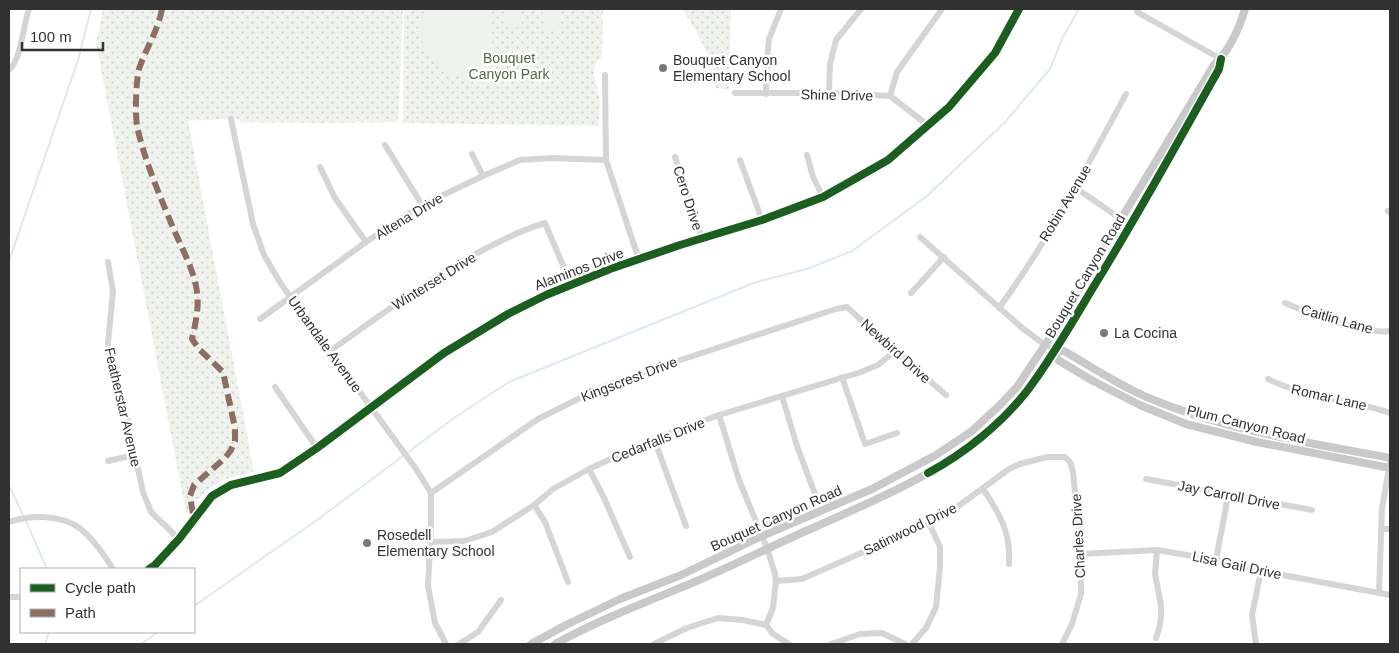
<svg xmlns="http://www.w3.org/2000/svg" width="1399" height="653" font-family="Helvetica,sans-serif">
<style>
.grass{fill:url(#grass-dots)}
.pitch{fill:#f0f3ed}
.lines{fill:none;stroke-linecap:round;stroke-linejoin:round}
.stream{stroke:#dee8f0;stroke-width:2}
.minor{stroke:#d5d5d5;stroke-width:6}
.major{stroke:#c9c9c9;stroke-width:8}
.quiet{stroke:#8d6e63;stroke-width:6;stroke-dasharray:12 6;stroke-linecap:butt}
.cycleway-casing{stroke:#fff;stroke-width:11}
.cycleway{stroke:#1b5e20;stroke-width:8}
.poi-dot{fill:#797979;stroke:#fff;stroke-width:2}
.labels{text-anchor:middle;stroke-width:5;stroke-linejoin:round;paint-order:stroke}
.park-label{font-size:14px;fill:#526843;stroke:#fff}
.poi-label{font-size:14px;fill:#313131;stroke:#fff;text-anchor:start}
.street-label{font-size:14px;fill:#313131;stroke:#fff}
</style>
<defs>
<pattern id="grass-dots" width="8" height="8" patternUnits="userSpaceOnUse" patternTransform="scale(1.25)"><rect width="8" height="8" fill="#f0f3ed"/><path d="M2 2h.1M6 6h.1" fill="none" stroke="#ced1cc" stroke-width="1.8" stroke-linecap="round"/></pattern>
</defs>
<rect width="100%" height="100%" fill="#fff"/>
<g class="grass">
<path d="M103 9H403L398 122 320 123 242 122C236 118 231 114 225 119L188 121 254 472C216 479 211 485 186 513L96 43Z"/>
<path d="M404 9H603L602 59 598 60C590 74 595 75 598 90 601 101 599 114 599 126L403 123Z"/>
<path d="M682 9H731L729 90 716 88C716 64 696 29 682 9Z"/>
</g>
<g class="pitch">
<path d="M429 9H492L493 84C465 83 432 69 422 41 421 38 418 33 418 30 418 23 425 15 429 9Z"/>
<path d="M505 9H520L522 27 508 29Z"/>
<path d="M542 9H558L561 29 546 31Z"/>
</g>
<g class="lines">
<g class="stream">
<path d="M9 261 78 60 91 9"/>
<path d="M9 485 24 517"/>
<path d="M26 521 47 569"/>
<path d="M194 606 317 520 454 418 509 382 756 282 807 269 852 251 927 196 1005 122 1050 69 1062 39 1079 9"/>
<path d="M45 644 49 632"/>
<path d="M141 644 158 632"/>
</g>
<g class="minor">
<path d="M1138 9 1137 12 1221 59"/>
<path d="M9 70C21 60 23 26 29 9"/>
<path d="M605 75 606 160 639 260"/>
<path d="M735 93H829L890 96 929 126"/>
<path d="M829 93 830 64 836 40 861 9"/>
<path d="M766 94 767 60 769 39 781 9"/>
<path d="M890 96 897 72 942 9"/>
<path d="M231 119 253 224 264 255 281 284 416 469 431 493V527L428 586 435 623 446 644"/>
<path d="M385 145 422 205"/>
<path d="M472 154 483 176"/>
<path d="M807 155 813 177 823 197"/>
<path d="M675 157 702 239"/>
<path d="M740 160 762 220"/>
<path d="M320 167 335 198 366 242"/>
<path d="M1076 188 1121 219"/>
<path d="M1388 211 1390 213"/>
<path d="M920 237 1021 327 1045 345"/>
<path d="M108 262 113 291 108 343 109 356 122 394 143 492 151 512 179 539"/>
<path d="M911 293 944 257"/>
<path d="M1285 303C1309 313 1365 335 1390 331"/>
<path d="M999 308C1048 241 1087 167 1126 94"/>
<path d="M260 319 366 242 422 205 483 176 520 160 552 158 606 160"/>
<path d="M330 351C381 315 430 278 485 249 504 239 524 229 545 223L571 284"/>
<path d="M842 377 865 444 897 433"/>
<path d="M1268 379C1305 398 1350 399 1390 413"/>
<path d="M275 387 317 448"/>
<path d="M782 396 797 446 815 494"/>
<path d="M719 415 739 480 767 548 775 574 776 581 773 608 766 625"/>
<path d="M654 439 686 526"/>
<path d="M108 461 134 455"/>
<path d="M589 469 604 498 630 557"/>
<path d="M1146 479 1312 510"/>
<path d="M983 489C1000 514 1011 533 1009 564"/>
<path d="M431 493 538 419 602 387 653 369 836 309 847 307 895 351 946 395"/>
<path d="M534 505 545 522 568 582"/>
<path d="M9 522C31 515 61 514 81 529 93 539 105 556 113 569"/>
<path d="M1382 529H1390"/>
<path d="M430 542 464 541 492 532 534 505 553 489 589 469 654 439 719 415 858 373 878 365 895 351"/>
<path d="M1081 554 1157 550 1216 560 1261 571 1390 595"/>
<path d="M1216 560 1228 496"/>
<path d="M149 569 155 565 179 539 212 496 231 485 280 473 317 448 444 353 508 314 546 295 610 269 680 245 762 220 823 197 888 160 949 107 995 53 1019 9"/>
<path d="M776 581 802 579 929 523 957 507 1009 469 1020 464 1047 457H1065L1070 462 1073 472 1081 554V594L1072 624 1062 644"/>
<path d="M1379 592 1382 508 1390 463"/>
<path d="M9 597H21"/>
<path d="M1156 638 1159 629 1161 617V605L1155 574 1157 550"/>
<path d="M459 644 478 632 501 600"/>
<path d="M654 644 687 628 718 618 743 620 766 625 773 634 789 644"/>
<path d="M831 644 860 634 882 633 905 644"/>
<path d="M912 644 926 628 936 607 940 567V547L929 523"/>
<path d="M1256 644 1252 615 1261 571"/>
</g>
<g class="major">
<path d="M1052 349 1054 351 1058 360 1093 381 1140 405 1186 424 1257 442 1390 468"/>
<path d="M1054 351H1064C1094 368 1123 388 1154 400 1229 431 1311 443 1390 458"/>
<path d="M531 644 566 625 620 599 681 575 762 536 872 489 936 455 972 431 999 406 1017 387 1045 345 1214 65C1229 51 1239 29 1245 9"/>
<path d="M555 644C597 621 641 604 685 586 729 568 771 546 815 527 871 502 927 479 977 441 1023 405 1053 353 1083 304 1131 227 1175 148 1219 69L1221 59"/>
</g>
<path class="quiet" d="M162 9C158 31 146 48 139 69 136 80 135 114 137 126 144 159 161 199 174 230 182 248 192 267 196 286 200 305 196 321 192 339L199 349 223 372 235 428V441L231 450 225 458 194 485 190 496 194 520"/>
<g class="cycleway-casing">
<g id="cycleway">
<path d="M928 473C965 453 1001 424 1027 391 1052 358 1073 321 1094 286 1138 215 1178 142 1219 69L1221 59"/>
<path d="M149 569 155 565 179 539 212 496 231 485 280 473 317 448 444 353 508 314 546 295 610 269 680 245 762 220 823 197 888 160 949 107 995 53 1019 9"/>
</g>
</g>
<use href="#cycleway" class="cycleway"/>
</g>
<g class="poi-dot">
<circle cx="663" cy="68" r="5"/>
<circle cx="1104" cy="333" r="5"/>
<circle cx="367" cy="543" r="5"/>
</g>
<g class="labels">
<g class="park-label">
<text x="509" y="63">Bouquet<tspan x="509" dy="16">Canyon Park</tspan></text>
</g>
<g class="poi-label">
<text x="673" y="65">Bouquet Canyon<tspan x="673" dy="16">Elementary School</tspan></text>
<text x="1114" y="338">La Cocina</text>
<text x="377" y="540">Rosedell<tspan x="377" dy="16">Elementary School</tspan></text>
</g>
<g class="street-label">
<text transform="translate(837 95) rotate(1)" y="5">Shine Drive</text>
<text transform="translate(688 198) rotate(72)" y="5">Cero Drive</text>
<text transform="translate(1065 203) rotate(-59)" y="5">Robin Avenue</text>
<text transform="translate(409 216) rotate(-31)" y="5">Altena Drive</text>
<text transform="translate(579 269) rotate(-21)" y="5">Alaminos Drive</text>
<text transform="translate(1085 276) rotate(-59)" y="5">Bouquet Canyon Road</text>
<text transform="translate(434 281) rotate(-32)" y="5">Winterset Drive</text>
<text transform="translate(1337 319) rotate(16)" y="5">Caitlin Lane</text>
<text transform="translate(325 344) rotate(54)" y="5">Urbandale Avenue</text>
<text transform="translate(896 351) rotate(42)" y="5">Newbird Drive</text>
<text transform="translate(629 379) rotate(-21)" y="5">Kingscrest Drive</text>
<text transform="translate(1329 397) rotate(13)" y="5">Romar Lane</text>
<text transform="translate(123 407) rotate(77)" y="5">Featherstar Avenue</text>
<text transform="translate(1246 424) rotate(14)" y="5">Plum Canyon Road</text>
<text transform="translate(658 440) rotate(-22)" y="5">Cedarfalls Drive</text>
<text transform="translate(1229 495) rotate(11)" y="5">Jay Carroll Drive</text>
<text transform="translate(776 518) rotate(-24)" y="5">Bouquet Canyon Road</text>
<text transform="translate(910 529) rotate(-26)" y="5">Satinwood Drive</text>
<text transform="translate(1078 536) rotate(-93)" y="5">Charles Drive</text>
<text transform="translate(1237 565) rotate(12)" y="5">Lisa Gail Drive</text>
</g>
</g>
<rect width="1399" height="653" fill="none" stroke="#313131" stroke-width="20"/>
<rect x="20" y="568" width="175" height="65" fill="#ffffff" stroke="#adadad"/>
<rect x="30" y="584" width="25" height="8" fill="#1b5e20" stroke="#adadad"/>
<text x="65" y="593" font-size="15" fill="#313131">Cycle path</text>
<rect x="30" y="609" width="25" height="8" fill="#8d6e63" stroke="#adadad"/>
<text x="65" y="618" font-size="15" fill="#313131">Path</text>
<path d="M22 42v8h81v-8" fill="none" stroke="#313131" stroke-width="2.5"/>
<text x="30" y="42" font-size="15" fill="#313131" stroke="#ffffff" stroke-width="4" paint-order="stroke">100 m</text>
</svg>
